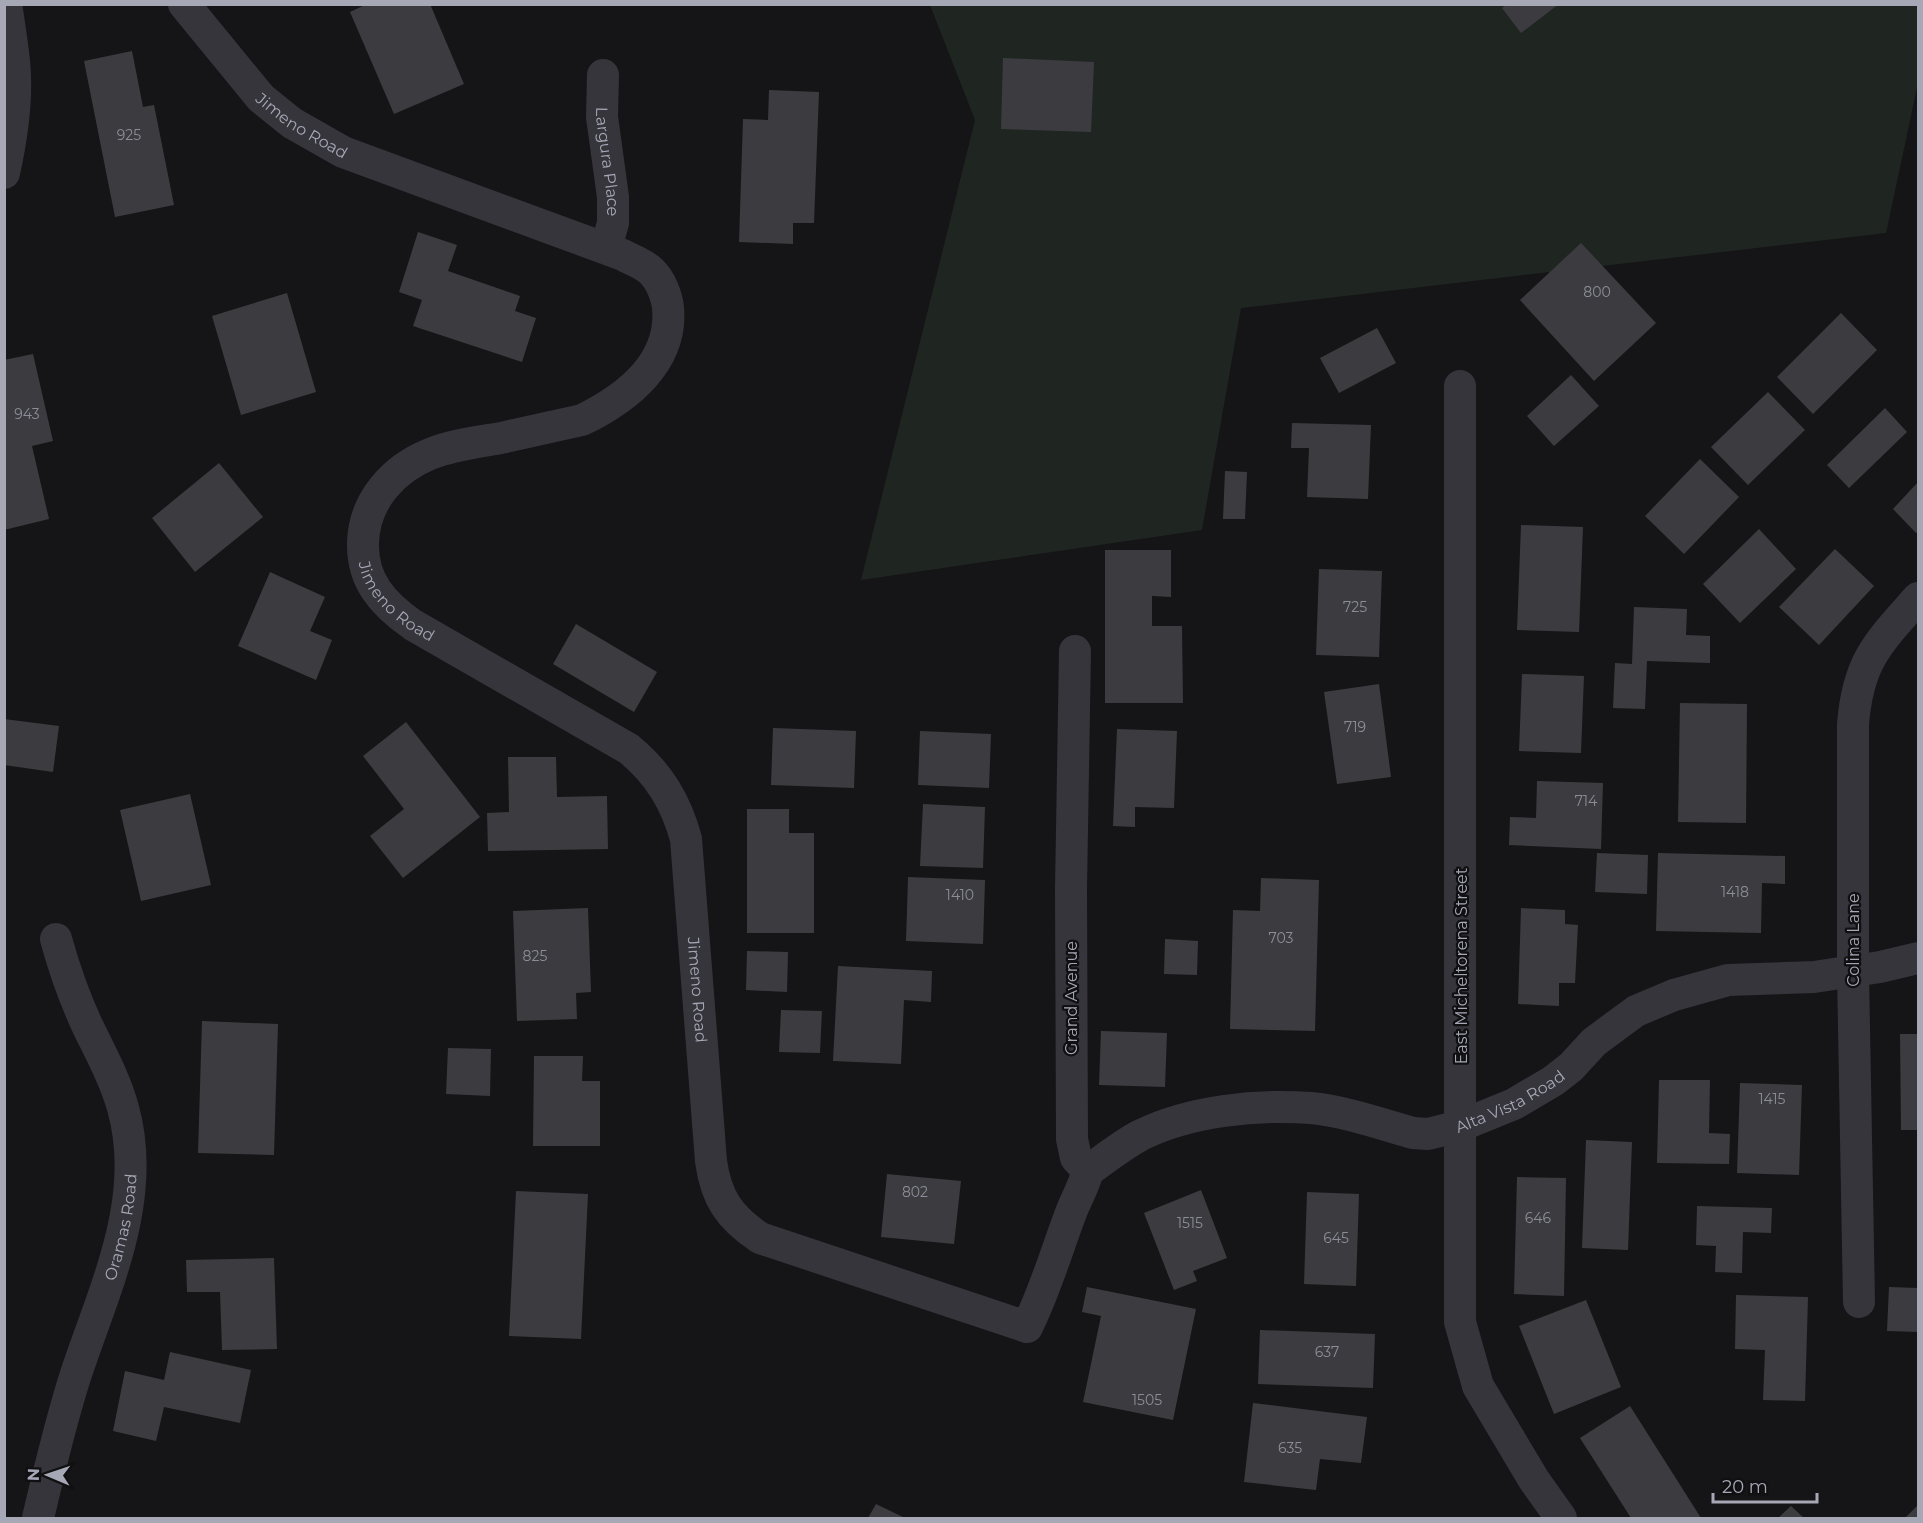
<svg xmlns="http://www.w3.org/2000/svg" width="1923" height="1523" font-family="Montserrat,sans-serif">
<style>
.green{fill:#1f2621}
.building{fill:#3c3c40}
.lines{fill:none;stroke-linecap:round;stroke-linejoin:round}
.street{stroke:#36353b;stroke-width:32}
.labels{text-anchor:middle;stroke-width:4.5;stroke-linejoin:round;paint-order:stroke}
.number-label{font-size:14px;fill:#8c8d98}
.street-label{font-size:16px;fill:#a6a8b6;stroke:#100f11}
</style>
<rect width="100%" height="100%" fill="#151416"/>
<path class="green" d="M930 5H1918V83L1886 233 1241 308 1202 530 861 580 975 120Z"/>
<g class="building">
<path d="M367 4H430L464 84 394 114 350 12Z"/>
<path d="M1508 4H1559L1521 33 1502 8Z"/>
<path d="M132 51 143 107 154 105 174 205 115 217 84 61Z"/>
<path d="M1003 58 1094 62 1091 132 1001 129Z"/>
<path d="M769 90 819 92 814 223H793V244L739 242 743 119 768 120Z"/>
<path d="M418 232 457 245 448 271 520 296 515 311 536 318 522 362 413 326 422 300 399 292Z"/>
<path d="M1581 243 1656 323 1594 381 1520 300Z"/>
<path d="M287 293 316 392 241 415 212 316Z"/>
<path d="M1841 313 1877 350 1813 414 1777 377Z"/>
<path d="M1377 328 1396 363 1339 393 1320 358Z"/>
<path d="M33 354 53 441 32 446 49 519 4 530V360Z"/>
<path d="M1571 375 1599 406 1554 446 1527 416Z"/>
<path d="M1768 392 1805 430 1748 485 1711 447Z"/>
<path d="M1885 408 1907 432 1849 488 1827 465Z"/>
<path d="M1292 423 1371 425 1368 499 1307 497 1309 448H1291Z"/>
<path d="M1700 459 1739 497 1684 554 1645 516Z"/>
<path d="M219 463 263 517 195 572 152 518Z"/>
<path d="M1225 471 1247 472 1245 519H1223Z"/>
<path d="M1918 482V531L1916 533 1893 509Z"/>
<path d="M1521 525 1583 527 1579 632 1517 630Z"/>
<path d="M1759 529 1796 569 1740 623 1703 584Z"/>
<path d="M1835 549 1874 586 1819 645 1779 607Z"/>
<path d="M1105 550H1171V597L1152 596V626H1182L1183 703H1105Z"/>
<path d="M1319 569 1382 571 1379 657 1316 655Z"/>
<path d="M270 572 325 597 310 631 332 640 316 680 238 646Z"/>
<path d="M1634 607 1687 609 1686 635 1710 636V663L1647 661 1645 709 1613 708 1615 663 1632 664Z"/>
<path d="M576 624 657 672 634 712 553 664Z"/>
<path d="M1522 674 1584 676 1581 753 1519 751Z"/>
<path d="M1379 684 1391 777 1337 784 1324 692Z"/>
<path d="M1680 703 1747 704 1746 823 1678 822Z"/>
<path d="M4 719 59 726 53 772 4 765Z"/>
<path d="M406 722 480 817 403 878 370 836 404 809 363 756Z"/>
<path d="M773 728 856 731 854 788 771 785Z"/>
<path d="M1117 729 1177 731 1174 808 1135 807V827L1113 826Z"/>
<path d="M920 731 991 734 989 788 918 785Z"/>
<path d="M508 757H556L557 797 607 796 608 849 488 851 487 813 509 812Z"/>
<path d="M1537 781 1603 783 1601 849 1509 845 1510 817 1536 818Z"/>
<path d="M190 794 211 885 141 901 120 810Z"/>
<path d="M923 804 985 807 983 868 920 866Z"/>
<path d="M747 809H789V833H814V933H747Z"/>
<path d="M1597 853 1648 855 1647 894 1595 892Z"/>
<path d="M1658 853 1785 856V884L1762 883 1761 933 1656 931Z"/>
<path d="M908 877 985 880 983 944 906 941Z"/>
<path d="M1261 878 1319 880 1315 1031 1230 1029 1233 910 1260 911Z"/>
<path d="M588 908 591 992 576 993 577 1019 517 1021 513 911Z"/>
<path d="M1521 908 1565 910V924L1578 925 1575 983H1559V1006L1518 1004Z"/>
<path d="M1165 939 1198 941 1197 975 1164 974Z"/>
<path d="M747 951 788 952 787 992 746 990Z"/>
<path d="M838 966 932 971 931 1002 904 1000 901 1064 833 1061Z"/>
<path d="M781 1010 822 1011 820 1053 779 1052Z"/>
<path d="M202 1021 278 1024 274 1155 198 1153Z"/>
<path d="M1101 1031 1167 1033 1165 1087 1099 1085Z"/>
<path d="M1900 1034H1918V1130H1901Z"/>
<path d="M448 1048 491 1049 490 1096 446 1094Z"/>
<path d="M534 1056H583L582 1081H600V1146H533Z"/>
<path d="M1659 1080H1710L1709 1133 1730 1134 1729 1164 1657 1163Z"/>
<path d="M1740 1083 1802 1085 1799 1175 1737 1173Z"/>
<path d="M1586 1140 1632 1142 1628 1250 1582 1248Z"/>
<path d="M887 1174 961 1181 954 1244 881 1237Z"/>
<path d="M1517 1177 1566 1178 1564 1296 1514 1294Z"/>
<path d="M1201 1190 1227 1258 1193 1271 1197 1281 1174 1290 1144 1213Z"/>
<path d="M516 1191 588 1194 581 1339 509 1336Z"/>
<path d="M1307 1192 1359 1194 1356 1286 1304 1284Z"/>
<path d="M1697 1206 1772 1208 1771 1233 1743 1232 1742 1273 1715 1272 1716 1246 1696 1245Z"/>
<path d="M274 1258 277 1349 222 1350 220 1292H187L186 1260Z"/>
<path d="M1087 1287 1196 1309 1173 1420 1083 1402 1101 1316 1082 1312Z"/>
<path d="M1889 1287 1918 1288V1332L1887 1331Z"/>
<path d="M1736 1295 1808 1297 1805 1401 1763 1400 1765 1350 1735 1349Z"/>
<path d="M1586 1300 1621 1387 1554 1414 1519 1326Z"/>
<path d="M1260 1330 1375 1334 1373 1388 1258 1384Z"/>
<path d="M170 1352 251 1370 240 1423 164 1407 156 1441 113 1431 125 1371 164 1380Z"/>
<path d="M1253 1403 1367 1417 1361 1463 1320 1459 1316 1490 1244 1482Z"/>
<path d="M1630 1406 1701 1518H1631L1580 1438Z"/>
<path d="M876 1504 905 1518H868Z"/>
<path d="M1918 1505V1518H1905Z"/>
<path d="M1791 1506 1804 1518H1778Z"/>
</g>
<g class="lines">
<g class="street">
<path id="s1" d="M184 4 261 98 292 123 343 152 623 255C632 260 644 264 651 271 660 279 667 296 668 308 673 362 627 398 582 420 555 426 528 432 501 438 478 442 452 445 430 454 393 469 364 501 363 543 362 581 383 604 413 625L629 749C659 774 676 802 686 839L711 1161C716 1198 729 1217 760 1238L1027 1327C1046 1289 1057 1249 1072 1210 1078 1196 1084 1185 1088 1171L1076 1158 1072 1139 1071 889 1075 651"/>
<path id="s2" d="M603 75 602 117 613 197V223L606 248"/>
<path d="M4 173C12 137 18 98 14 61 12 42 9 23 6 4"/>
<path d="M1460 386V1322L1478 1386 1534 1480 1561 1518"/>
<path id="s3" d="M1088 1171C1106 1158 1122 1145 1141 1135 1190 1111 1256 1104 1311 1108 1344 1111 1381 1124 1413 1133L1428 1134 1460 1126 1514 1104 1553 1081 1571 1067 1594 1042 1636 1011 1674 995 1728 980 1814 977 1880 967 1918 958"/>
<path d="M1859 1302 1853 972V724C1858 661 1878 643 1918 598"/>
<path id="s4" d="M38 1518C49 1471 60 1424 75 1377 103 1291 149 1201 123 1108 115 1079 100 1052 87 1025 74 997 64 968 56 939"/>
</g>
</g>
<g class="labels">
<g class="number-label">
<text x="129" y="140">925</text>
<text x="1597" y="297">800</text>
<text x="27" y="419">943</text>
<text x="1355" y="612">725</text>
<text x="1355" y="732">719</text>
<text x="1586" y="806">714</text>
<text x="1735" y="897">1418</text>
<text x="960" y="900">1410</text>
<text x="1281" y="943">703</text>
<text x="535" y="961">825</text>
<text x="1772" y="1104">1415</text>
<text x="915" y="1197">802</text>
<text x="1538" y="1223">646</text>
<text x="1190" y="1228">1515</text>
<text x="1336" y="1243">645</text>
<text x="1327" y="1357">637</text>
<text x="1147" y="1405">1505</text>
<text x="1290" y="1453">635</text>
</g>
<g class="street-label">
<text dy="6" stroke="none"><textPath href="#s1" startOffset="171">Jimeno Road</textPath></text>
<text dy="6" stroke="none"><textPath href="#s2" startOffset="87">Largura Place</textPath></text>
<text dy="6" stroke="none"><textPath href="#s1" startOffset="1088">Jimeno Road</textPath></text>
<text transform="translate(1853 940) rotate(-90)" y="6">Colina Lane</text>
<text transform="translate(1461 966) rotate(-90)" y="6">East Micheltorena Street</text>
<text dy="6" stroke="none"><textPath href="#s1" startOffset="1626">Jimeno Road</textPath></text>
<text transform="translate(1071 998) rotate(-90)" y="6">Grand Avenue</text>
<text dy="6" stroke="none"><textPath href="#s3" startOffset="447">Alta Vista Road</textPath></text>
<text dy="6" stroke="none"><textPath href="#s4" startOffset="303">Oramas Road</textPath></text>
</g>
</g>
<rect width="1923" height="1523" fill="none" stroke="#a6a8b6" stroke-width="12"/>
<g transform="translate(48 1475) rotate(272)" stroke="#100f11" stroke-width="4.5" paint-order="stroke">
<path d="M0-4.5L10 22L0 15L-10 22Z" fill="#a6a8b6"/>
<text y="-9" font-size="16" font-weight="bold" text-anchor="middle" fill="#a6a8b6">N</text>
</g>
<path d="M1713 1493v9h104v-9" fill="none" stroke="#a6a8b6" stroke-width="3"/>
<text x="1722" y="1493" font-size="18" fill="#a6a8b6" stroke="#100f11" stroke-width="4.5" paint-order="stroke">20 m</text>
</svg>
